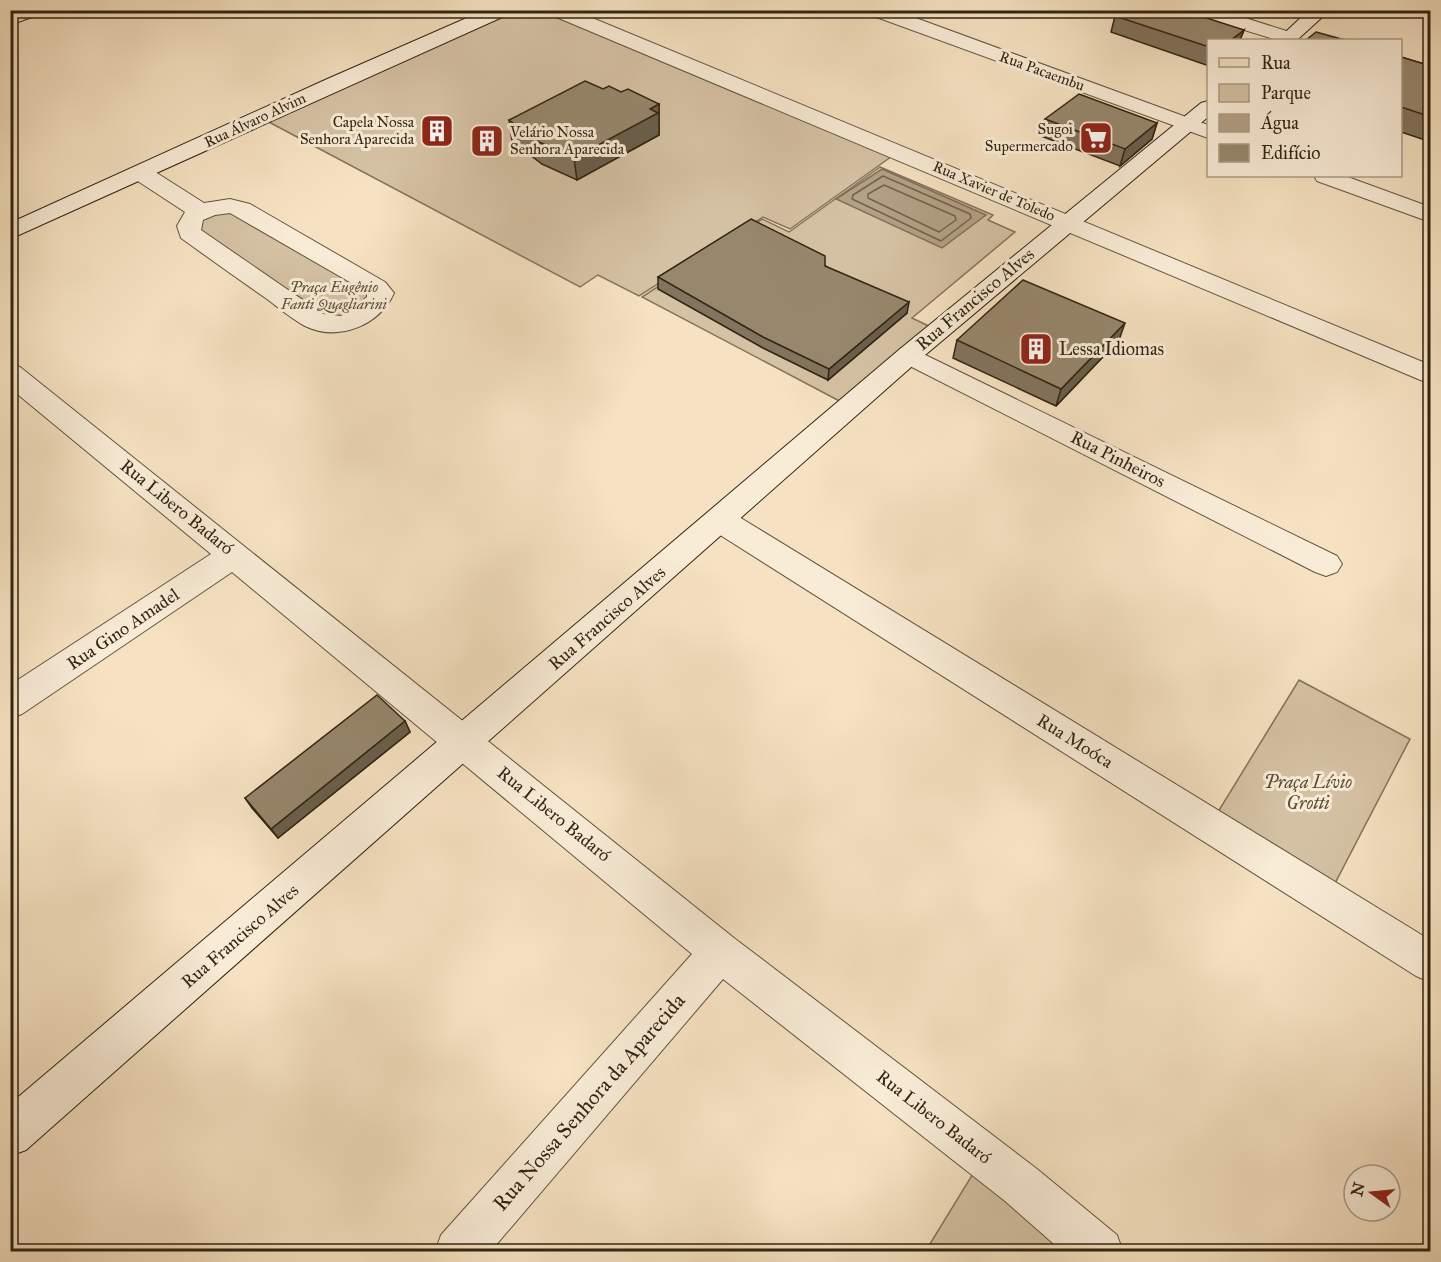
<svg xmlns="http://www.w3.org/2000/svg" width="1441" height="1262" font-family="'IM FELL Great Primer',serif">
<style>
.green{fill:#d5c2a4;stroke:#83735a;stroke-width:1.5}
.water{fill:#b3a186;stroke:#7f6f57;stroke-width:1.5}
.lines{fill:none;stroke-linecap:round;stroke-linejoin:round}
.shore{stroke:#72624c;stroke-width:1.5}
.street-casing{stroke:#62543d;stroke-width:2}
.secondary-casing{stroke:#312411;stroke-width:2}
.primary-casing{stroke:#312411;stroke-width:2}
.street{fill:#f9ecd7;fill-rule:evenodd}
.secondary{fill:#f9ecd7;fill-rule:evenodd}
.primary{fill:#f6e2c2;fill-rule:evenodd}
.wall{fill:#82745e;stroke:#312411;stroke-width:1.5}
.shaded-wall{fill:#6a5e4c;stroke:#312411;stroke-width:1.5}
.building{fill:#97876d;stroke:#312411;stroke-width:1.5}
.labels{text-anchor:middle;stroke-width:6;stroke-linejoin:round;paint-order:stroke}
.far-street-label{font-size:15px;fill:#312411;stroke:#f9ecd7}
.far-poi-label{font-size:15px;fill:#312411;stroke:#f9ecd7;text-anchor:end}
.far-park-label{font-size:15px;font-style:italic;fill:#5a4c36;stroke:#f9ecd7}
.street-label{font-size:18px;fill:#312411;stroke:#f9ecd7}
.poi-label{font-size:18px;fill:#312411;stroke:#f9ecd7;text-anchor:start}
.park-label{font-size:18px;font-style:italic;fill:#5a4c36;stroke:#f9ecd7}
.near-street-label{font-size:21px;fill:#312411;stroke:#f9ecd7}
</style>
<rect width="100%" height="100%" fill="#f6e2c2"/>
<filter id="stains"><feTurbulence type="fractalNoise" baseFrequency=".00333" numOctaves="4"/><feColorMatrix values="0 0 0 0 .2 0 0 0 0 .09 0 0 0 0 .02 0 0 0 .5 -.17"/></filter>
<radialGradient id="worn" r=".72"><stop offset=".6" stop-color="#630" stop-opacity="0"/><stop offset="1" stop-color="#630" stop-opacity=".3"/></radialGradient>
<g class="green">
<path d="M503 11H549L895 154 790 229 763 217 639 296 598 275 580 287 265 120Z"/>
<path d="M880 167 993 215 988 220 1015 232 912 318 935 329 847 405 642 297 762 219 789 232Z"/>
<path d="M226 207 376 298 337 321 188 227Z"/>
<path d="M1299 680 1410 739 1331 891 1213 820Z"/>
<path d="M974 1172 1072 1252H925Z"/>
</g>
<path class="water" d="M882 169 986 215 942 248 836 199Z"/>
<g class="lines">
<g class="shore">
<path d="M883 176 970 214 971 218 941 241 852 199 853 195Z"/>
<path d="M884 185 955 216 956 220 939 232 868 198V194Z"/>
</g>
<g class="street-casing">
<g id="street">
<path d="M547 10H573L1430 365V384L549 14Z"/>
<path d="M866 10H894L1208 125V138L868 14Z"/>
<path d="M1190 10H1220L1296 34 1299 38 1297 40H1277L1192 14Z"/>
<path d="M141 166 149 168 204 203 230 199 250 204 385 282 394 293C379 326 338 342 305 326 292 319 279 308 267 299 238 279 209 258 181 238L177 226 185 212 133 178 130 173 133 168ZM230 213 367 292V297L341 316 323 314 201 230 203 220 215 215Z"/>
<path d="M1314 176H1345L1430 207V222L1317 181Z"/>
<path d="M909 347 1337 556 1342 564 1337 572 1326 576 1315 572 900 361 896 355 900 349Z"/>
<path d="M10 364 20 367 734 938 1037 1169 1117 1235 1123 1252H1063L1005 1201 723 979 490 1252H435L441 1235 692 954 232 572 22 714 10 718V685L211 554 10 388Z"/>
<path d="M720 509 731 512 1430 940V982L1416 976 709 528 705 520 709 512Z"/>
</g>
</g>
<g class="secondary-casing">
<g id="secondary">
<path d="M485 10H511L509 14 10 239V223L325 80Z"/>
<path d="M1309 10H1330L1297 40H1277Z"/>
<path d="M1208 101V117L918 361 26 1150 10 1156V1104L900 349 1201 103Z"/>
</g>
</g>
<g class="primary-casing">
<path id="primary" d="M15 10H42L40 14 10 25V12Z"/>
</g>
<use href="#street" class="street"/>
<use href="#secondary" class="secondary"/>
<use href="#primary" class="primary"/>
</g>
<g class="wall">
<path d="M1115 16 1244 30 1240 40H1209V66L1111 32Z"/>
<path d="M1401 57 1431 66V142L1401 132Z"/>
<path d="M603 89 621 92 659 104V135L577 180 542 164 512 141 509 120Z"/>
<path d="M1045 119 1157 123 1152 139 1120 166 1041 136Z"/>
<path d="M825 266 907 313 828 380 763 348 658 289V277Z"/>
<path d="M957 340H1119L1056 406 953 358Z"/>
<path d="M405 721 410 732 278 838 252 808 245 798Z"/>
</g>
<g class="shaded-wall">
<path d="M1244 30 1240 40H1231Z"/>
<path d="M659 104V135L577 180 574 158 650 109Z"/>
<path d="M1157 123 1152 139 1120 166 1125 149Z"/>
<path d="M909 302 907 313 828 380 829 369Z"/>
<path d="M1125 323 1119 340 1056 406 1061 389Z"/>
<path d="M405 721 410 732 278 838 271 829Z"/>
</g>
<g class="building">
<path d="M1124 10H1182L1244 30 1231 40H1209V47L1115 16Z"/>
<path d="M1316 32 1345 40H1306Z"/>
<path d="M1401 57 1431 66V117L1401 107Z"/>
<path d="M585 81 603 89 609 86 621 92 628 89 659 104 650 109 658 113 574 158 539 142 509 120Z"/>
<path d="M1079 94 1157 123 1125 149 1045 119Z"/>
<path d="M751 219 825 256V266L909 302 829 369 763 337 658 277Z"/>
<path d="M1023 280 1125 323 1061 389 957 340Z"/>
<path d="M377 695 405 721 271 829 245 798Z"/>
</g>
<defs>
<g id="building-square" transform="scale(1.725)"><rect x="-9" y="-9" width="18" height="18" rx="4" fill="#8f2418" stroke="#f9ecd7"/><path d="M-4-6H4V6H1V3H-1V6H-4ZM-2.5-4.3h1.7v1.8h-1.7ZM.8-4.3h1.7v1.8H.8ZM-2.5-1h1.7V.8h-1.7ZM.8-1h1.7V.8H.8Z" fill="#fff"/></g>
<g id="supermarket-square" transform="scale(1.725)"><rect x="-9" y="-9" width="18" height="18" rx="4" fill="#8f2418" stroke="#f9ecd7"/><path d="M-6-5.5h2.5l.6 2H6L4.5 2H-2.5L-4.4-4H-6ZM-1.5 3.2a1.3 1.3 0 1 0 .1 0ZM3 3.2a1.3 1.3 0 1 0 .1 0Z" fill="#fff"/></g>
</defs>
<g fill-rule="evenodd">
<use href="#building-square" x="437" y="131"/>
<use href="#supermarket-square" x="1096" y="138"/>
<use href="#building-square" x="487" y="141"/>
<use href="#building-square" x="1036" y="349"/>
</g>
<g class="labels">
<g class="far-street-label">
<text transform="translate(1042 71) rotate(20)" y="5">Rua Pacaembu</text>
<text transform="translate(255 120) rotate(-25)" y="5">Rua Álvaro Alvim</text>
<text transform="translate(994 191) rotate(23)" y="5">Rua Xavier de Toledo</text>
</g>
<g class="far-poi-label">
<text x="414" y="127">Capela Nossa<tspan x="414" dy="17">Senhora Aparecida</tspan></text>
<text x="1073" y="134">Sugoi<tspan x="1073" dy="17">Supermercado</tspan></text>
<text x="510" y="137" text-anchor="start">Velário Nossa<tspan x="510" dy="17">Senhora Aparecida</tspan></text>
</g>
<g class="far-park-label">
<text x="334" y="292">Praça Eugênio<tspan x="334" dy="17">Fanti Quagliarini</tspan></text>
</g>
<g class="street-label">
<text transform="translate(975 299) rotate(-40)" y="6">Rua Francisco Alves</text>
<text transform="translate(1118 459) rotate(27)" y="6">Rua Pinheiros</text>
<text transform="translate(177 507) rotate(39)" y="6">Rua Libero Badaró</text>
<text transform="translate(607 618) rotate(-41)" y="6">Rua Francisco Alves</text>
<text transform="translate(123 629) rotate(-34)" y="6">Rua Gino Amadel</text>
<text transform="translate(1075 741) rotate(32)" y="6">Rua Moóca</text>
<text transform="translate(554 814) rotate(39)" y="6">Rua Libero Badaró</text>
<text transform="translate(240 936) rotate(-41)" y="6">Rua Francisco Alves</text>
<text transform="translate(934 1117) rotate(38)" y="6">Rua Libero Badaró</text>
</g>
<g class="poi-label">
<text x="1059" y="355">Lessa Idiomas</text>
</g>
<g class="park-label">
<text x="1308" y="788">Praça Lívio<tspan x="1308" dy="21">Grotti</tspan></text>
</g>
<g class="near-street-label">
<text transform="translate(589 1102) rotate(-49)" y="7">Rua Nossa Senhora da Aparecida</text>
</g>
</g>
<rect width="1441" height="1262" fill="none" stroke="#f6e2c2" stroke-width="36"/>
<rect x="12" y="12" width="1417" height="1238" fill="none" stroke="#312411" stroke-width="3"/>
<rect x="18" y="18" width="1405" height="1226" fill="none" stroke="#312411" stroke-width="1.5"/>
<rect x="1207" y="39" width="195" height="138" fill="#f9ecd7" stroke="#a99c88" stroke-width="1.5"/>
<rect x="1219" y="58" width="30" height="9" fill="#f6e2c2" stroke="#a99c88" stroke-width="1.5"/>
<text x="1261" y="69" font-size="18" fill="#312411">Rua</text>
<rect x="1219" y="84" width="30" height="18" fill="#d5c2a4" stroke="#a99c88" stroke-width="1.5"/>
<text x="1261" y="99" font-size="18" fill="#312411">Parque</text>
<rect x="1219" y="114" width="30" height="18" fill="#b3a186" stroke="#a99c88" stroke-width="1.5"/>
<text x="1261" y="129" font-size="18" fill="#312411">Água</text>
<rect x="1219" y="144" width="30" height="18" fill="#97876d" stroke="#a99c88" stroke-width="1.5"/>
<text x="1261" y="159" font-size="18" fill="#312411">Edifício</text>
<g transform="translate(1372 1193) rotate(285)"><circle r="28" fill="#f9ecd7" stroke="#a99c88" stroke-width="1.5"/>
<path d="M0-4.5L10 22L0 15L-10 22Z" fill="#8f2418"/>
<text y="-9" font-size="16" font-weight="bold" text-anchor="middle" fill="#312411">N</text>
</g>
<rect width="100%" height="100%" filter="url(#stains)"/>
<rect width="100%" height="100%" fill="url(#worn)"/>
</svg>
